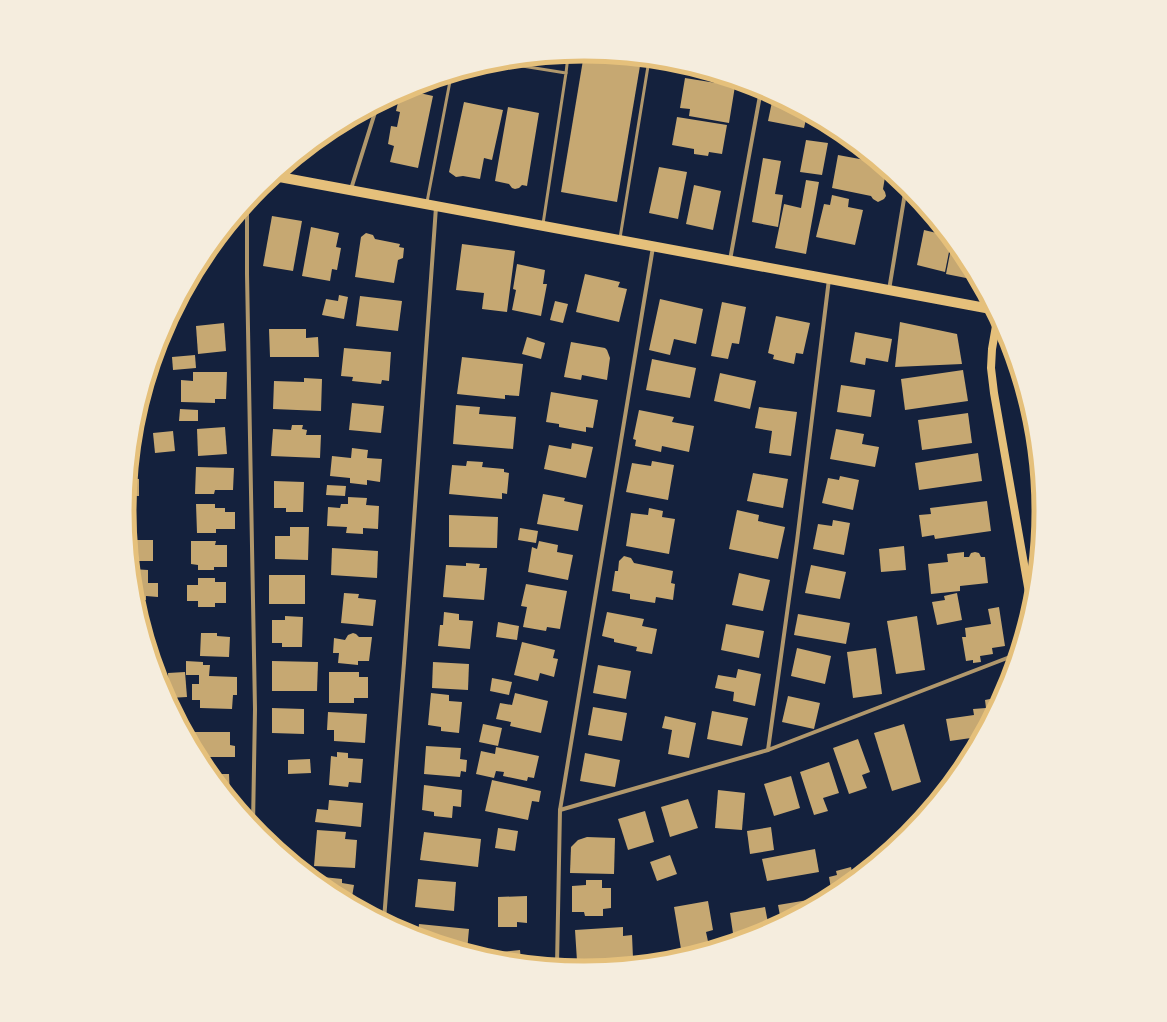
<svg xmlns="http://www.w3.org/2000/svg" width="1167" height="1022" font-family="Karla,sans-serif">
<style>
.building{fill:#c6a872}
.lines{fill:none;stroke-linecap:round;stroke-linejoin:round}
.service{stroke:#b1986c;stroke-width:3}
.minor{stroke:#b1986c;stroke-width:4}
.secondary{stroke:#e5c07b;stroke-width:8}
.primary{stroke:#e5c07b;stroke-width:10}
.rim{fill:none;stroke:#e5c07b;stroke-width:5}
</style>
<rect width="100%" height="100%" fill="#14213d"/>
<g class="building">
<path d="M584 54 641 60 617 202 561 192Z"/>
<path d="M685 78 735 86 729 123 689 116 690 109 680 108Z"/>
<path d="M406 90 433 96 418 168 390 162 394 146 388 144 391 126 397 127 400 112 396 111 400 94Z"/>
<path d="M773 97 807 115 804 128 768 121Z"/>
<path d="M464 102 503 110 492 160 484 158 480 179 463 176 456 177 449 172Z"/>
<path d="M508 107 539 113 527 186 522 185 519 188 515 189 512 188 509 184 495 181Z"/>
<path d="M677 117 727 125 722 154 709 152 708 156 694 154V149L672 145Z"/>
<path d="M806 140 828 143 822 175 800 172Z"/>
<path d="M838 155 876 162 886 171 883 189 885 192 886 196 884 199 878 202 873 199 871 196 832 188Z"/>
<path d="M763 158 781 161 775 194 783 195 778 227 752 222Z"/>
<path d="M659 167 687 172 678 219 649 213Z"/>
<path d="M806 180 819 182 806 254 775 248 784 204 801 208Z"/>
<path d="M694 185 721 191 713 230 686 224Z"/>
<path d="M832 195 849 199 848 207 863 210 855 245 816 237 824 204 830 205Z"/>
<path d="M272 216 302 221 293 271 263 266Z"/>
<path d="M311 227 339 233 336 247 341 248 337 270 332 269 330 281 302 276Z"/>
<path d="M924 230 945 235 951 242 945 272 917 265Z"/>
<path d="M366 233 373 235 375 239 400 244 399 247 404 248 403 258 398 260 394 283 355 277 361 237Z"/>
<path d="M952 243 964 257 976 280 946 274Z"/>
<path d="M462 244 515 251 507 312 482 309 484 293 456 290Z"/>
<path d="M517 264 545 270 543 284H547L541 316 512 310 516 290 513 289Z"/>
<path d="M585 274 620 282 618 287 627 289 619 322 576 312Z"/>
<path d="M339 295 348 297 344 319 322 315 326 299 338 301Z"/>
<path d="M360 296 402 301 398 331 356 326Z"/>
<path d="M660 299 703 309 696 344 674 339 670 355 649 350Z"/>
<path d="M555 301 568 304 563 323 550 320Z"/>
<path d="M722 302 746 307 739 344 732 343 728 359 711 356Z"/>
<path d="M776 316 810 323 803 354 796 353 794 364 773 359 774 355 768 353Z"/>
<path d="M900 322 957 334 962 364 895 367Z"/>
<path d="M224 323 226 351 198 354 196 326Z"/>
<path d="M269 329H306V338L318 337 319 357H270Z"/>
<path d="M855 332 892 339 888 362 866 358 865 365 850 362Z"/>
<path d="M527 337 545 343 541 359 522 354Z"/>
<path d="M571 342 605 348 607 350 610 358 607 380 582 375 581 380 564 377Z"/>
<path d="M344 348 391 352 389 381 382 380 381 384 352 381 353 377 341 376Z"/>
<path d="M195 355 196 368 173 370 172 357Z"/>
<path d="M462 357 523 364 519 396 505 395V399L457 394Z"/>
<path d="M652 359 696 368 690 398 646 390Z"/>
<path d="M963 370 968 401 905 410 901 379Z"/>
<path d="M193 372H227L226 399H215V403L181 402V380L193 381Z"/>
<path d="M720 373 756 381 750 409 714 401Z"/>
<path d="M304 378 322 379 321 411 273 409 274 381 304 382Z"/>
<path d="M841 385 875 390 871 417 837 412Z"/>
<path d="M551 392 598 400 593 428 586 427V432L559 427V424L546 422Z"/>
<path d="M352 403 384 406 381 433 349 430Z"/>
<path d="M456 405 480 407 479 414 516 417 513 449 453 444Z"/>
<path d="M759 407 797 412 791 456 769 453 772 431 755 428Z"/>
<path d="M180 409 198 410V421H179Z"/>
<path d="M639 410 674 417 672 422 694 426 689 452 662 446 661 452 635 446 636 440 633 439Z"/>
<path d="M968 413 972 443 922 450 918 420Z"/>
<path d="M135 423 141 424 140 443H133Z"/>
<path d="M292 425H303L302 429 307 430 306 435H321L320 458 271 456 273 429 291 430Z"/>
<path d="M225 427 227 454 198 456 197 429Z"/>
<path d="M836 429 864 434 862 444 879 447 875 467 830 459Z"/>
<path d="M173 431 175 451 155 453 153 433Z"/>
<path d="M572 443 593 447 586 478 544 469 549 445 571 449Z"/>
<path d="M352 448 368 450 367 458 382 459 380 482 367 480V485L350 483V478L330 476 332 456 351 458Z"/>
<path d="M978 453 982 481 919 490 915 463Z"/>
<path d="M467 461 483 462 482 467 504 469V472L509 473 507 494 502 493V499L449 494 452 465 466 466Z"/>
<path d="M652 461 674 465 668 500 626 492 632 463 651 466Z"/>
<path d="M196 467 234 468 233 490H215L214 494H195Z"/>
<path d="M753 473 788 479 783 508 747 501Z"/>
<path d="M840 476 859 480 853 510 822 503 828 478 839 480Z"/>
<path d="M130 478 139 479V496H128Z"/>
<path d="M274 481 304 482 303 512H286V508H274Z"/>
<path d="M327 485 346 486 345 496 326 495Z"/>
<path d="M543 494 565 498 564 501 583 505 578 531 537 524Z"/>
<path d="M348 497 367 498 366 505 379 506 378 529 363 528V534L346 533 347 527 327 526 328 507 340 508 341 504H348Z"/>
<path d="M987 501 991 531 935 539 934 535 922 537 919 515 931 514 930 508Z"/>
<path d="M196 504H215V508H225V512H235V529H216V533H197Z"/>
<path d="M649 508 663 511 662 517 675 519 669 554 626 546 631 513 648 515Z"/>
<path d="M737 510 759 515 758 521 785 527 778 559 729 549Z"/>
<path d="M449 515 498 517 497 548 449 547Z"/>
<path d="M833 520 850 523 844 555 813 549 818 524 832 526Z"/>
<path d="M290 527H309L308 560 275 559V536H290Z"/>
<path d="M520 528 538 531 536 543 518 540Z"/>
<path d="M129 540H153V561H131Z"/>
<path d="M191 541H216L215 545H227V567H214V570H198V565L191 564Z"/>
<path d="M539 541 558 545 557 552 573 555 568 580 528 572 532 547 537 549Z"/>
<path d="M904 546 906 570 881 572 879 549Z"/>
<path d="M332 548 378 551 377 578 331 575Z"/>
<path d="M964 552V557H969L971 553 975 552 979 553 981 557H985L988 583 960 586V591L931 594 928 564 948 562 947 554Z"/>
<path d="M624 556 631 558 634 563 673 571 671 583 675 584 673 600 656 597 655 603 630 599V594L612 591 615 571H618L619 561Z"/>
<path d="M466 563 480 564 479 568H487L484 600 443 597 446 565 466 566Z"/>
<path d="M811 565 846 572 840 599 805 593Z"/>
<path d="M132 569 148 570V583H158V597L146 596V600L135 599Z"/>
<path d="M739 573 770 580 763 611 732 605Z"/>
<rect x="269" y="575" width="36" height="29"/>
<path d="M198 578H215V582H226V603H215V607H198V601H187V585H198Z"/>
<path d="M526 584 567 591 560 629 547 627 546 631 523 627 527 607 521 606Z"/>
<path d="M344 593 359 594 358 598 376 600 373 626 341 623Z"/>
<path d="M957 593 962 620 937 625 932 602 945 600 944 596Z"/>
<path d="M999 607 1005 646 992 648 993 654 980 656 981 662 973 663V660L966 661 962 637H966L965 628 991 624 988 609Z"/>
<path d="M444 612 459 614V620L473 621 470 649 438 646 440 625H443Z"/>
<path d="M607 612 644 619 642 626 657 629 652 654 636 651 637 647 614 642V639L602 636Z"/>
<path d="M798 614 850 623 846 644 794 635Z"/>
<path d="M285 616 303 617 302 647H282V643H272V620H285Z"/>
<path d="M917 616 925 670 896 674 887 621Z"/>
<path d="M498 622 519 626 517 640 496 637Z"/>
<path d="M726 624 764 631 759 658 721 650Z"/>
<path d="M201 633H217V636L230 637 229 657 200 656Z"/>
<path d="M353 633 356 634 359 637H372L369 661H358V665L338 663 339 653H333L334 638 345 640 348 635Z"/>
<path d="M522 642 555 650 553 658 558 659 554 677 540 673 538 681 514 675Z"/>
<path d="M797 648 831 656 825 684 791 676Z"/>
<path d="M876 648 882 694 853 698 847 652Z"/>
<path d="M186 661 203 662V665H210L209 676 237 677V695H233L232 709 200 708V700H192V684H199V675H186Z"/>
<path d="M272 661 318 662 317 691H272Z"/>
<path d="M433 662 469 664 468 690 432 688Z"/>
<path d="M598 665 631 671 626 699 593 693Z"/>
<path d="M738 669 761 674 755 706 733 701 734 692 715 688 718 675 736 678Z"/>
<path d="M185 672 187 697 169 698 168 673Z"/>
<path d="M329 672H359V677H368V698H354V703H329Z"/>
<path d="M492 678 512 682 509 695 490 691Z"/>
<path d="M431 693 449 695V701L462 702 459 733 441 731V727L428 725Z"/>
<path d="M515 693 548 701 541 733 510 726 511 722 496 719 500 703 512 705Z"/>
<path d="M788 696 820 703 814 729 782 722Z"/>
<path d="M1000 697 978 737 950 741 946 719 974 715 973 709 986 708 985 700Z"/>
<path d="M593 707 627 713 622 741 588 735Z"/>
<path d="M272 708 304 709V734L272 733Z"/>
<path d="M712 711 748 718 742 746 707 739Z"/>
<path d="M328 712 367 714 365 743 334 741V730H327Z"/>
<path d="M665 716 696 723 689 758 668 754 672 730 662 728Z"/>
<path d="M483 724 502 728 498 746 479 742Z"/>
<path d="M904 724 921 782 892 791 874 733Z"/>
<path d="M194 732H230V745L235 746V757H199L194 747Z"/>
<path d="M858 739 870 772 862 775 867 788 849 794 833 748Z"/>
<path d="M426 746 461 748 460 759 467 760 466 772 461 771 460 777 424 774Z"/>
<path d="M496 747 539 756 534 778 528 777 527 781 503 776 504 772 496 771 494 778 476 774 481 751 495 754Z"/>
<path d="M337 752 348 753V758L363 759 361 783 349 782 348 787 329 785 331 756 337 757Z"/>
<path d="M585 753 620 760 615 787 580 781Z"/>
<path d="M310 759 311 773 288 774V760Z"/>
<path d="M829 762 839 793 823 798 828 811 814 815 800 772Z"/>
<path d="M211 774H229L230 797Z"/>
<path d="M791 776 800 808 774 816 764 784Z"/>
<path d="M492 780 541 791 539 802 532 801 528 820 485 811Z"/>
<path d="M424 785 462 790 461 807 453 806 452 818 434 816V812L422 810Z"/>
<path d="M947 785 939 795 938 787Z"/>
<path d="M718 790 745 793 742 830 715 828Z"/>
<path d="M688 799 698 828 670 837 661 807Z"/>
<path d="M329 800 363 803 361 827 315 822 317 809 328 810Z"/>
<path d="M645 811 654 842 628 850 618 819Z"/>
<path d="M771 827 774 850 750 854 747 831Z"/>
<path d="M498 828 518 831 515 851 495 848Z"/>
<path d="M317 830 346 832 345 839 357 840 355 868 314 866Z"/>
<path d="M424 832 481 839 478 867 420 860Z"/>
<path d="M587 837 615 838 614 874 570 873 571 847 578 840Z"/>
<path d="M815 849 819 872 767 881 762 859Z"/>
<path d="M670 855 677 874 657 881 650 862Z"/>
<path d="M851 867 852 872 860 871V873L837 891 832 894 829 877 837 875 836 871Z"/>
<path d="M323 877 342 879V883L354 885 351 903 329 891 322 885Z"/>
<path d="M418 879 456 882 454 911 415 907Z"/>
<path d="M586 880H602V888H611V908L603 909V916H585L584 912H572V886L586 885Z"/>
<path d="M527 896V923L517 922V927H498V897Z"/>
<path d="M814 899 815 903 781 921 778 905Z"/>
<path d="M708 901 713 930 706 932 709 946 700 947 701 951 682 955 674 907Z"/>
<path d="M765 907 769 928 758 933 734 940 730 913Z"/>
<path d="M419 924 469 929 467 951 418 936Z"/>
<path d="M623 927V936L632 935 633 958 577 961 575 930Z"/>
<path d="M520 950 521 962 492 958 491 953Z"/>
</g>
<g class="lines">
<g class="service">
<path d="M497 62 566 73 543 224"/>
<path d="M566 73 568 56"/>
<path d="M427 202 451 76"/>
<path d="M620 238 649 60"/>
</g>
<g class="minor">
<path d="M351 189 377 106"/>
<path d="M247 204V274L255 709 253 825"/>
<path d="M730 260 761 90"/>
<path d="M889 290 906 187"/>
<path d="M768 750 797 541 829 279"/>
<path d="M560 810 768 750 1015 655"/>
<path d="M384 920 404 663 436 207"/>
<path d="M557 965 560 810 653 247"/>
</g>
<path class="secondary" d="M997 320 992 349 991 368 994 393 1031 604"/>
<path class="primary" d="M274 176 991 309"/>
</g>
<path d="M0 0H1167V1022H0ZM134 511a450 450 0 1 1 900 0a450 450 0 1 1-900 0Z" fill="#f5edde" fill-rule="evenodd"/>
<path class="rim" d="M134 511a450 450 0 1 1 900 0a450 450 0 1 1-900 0Z"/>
</svg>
